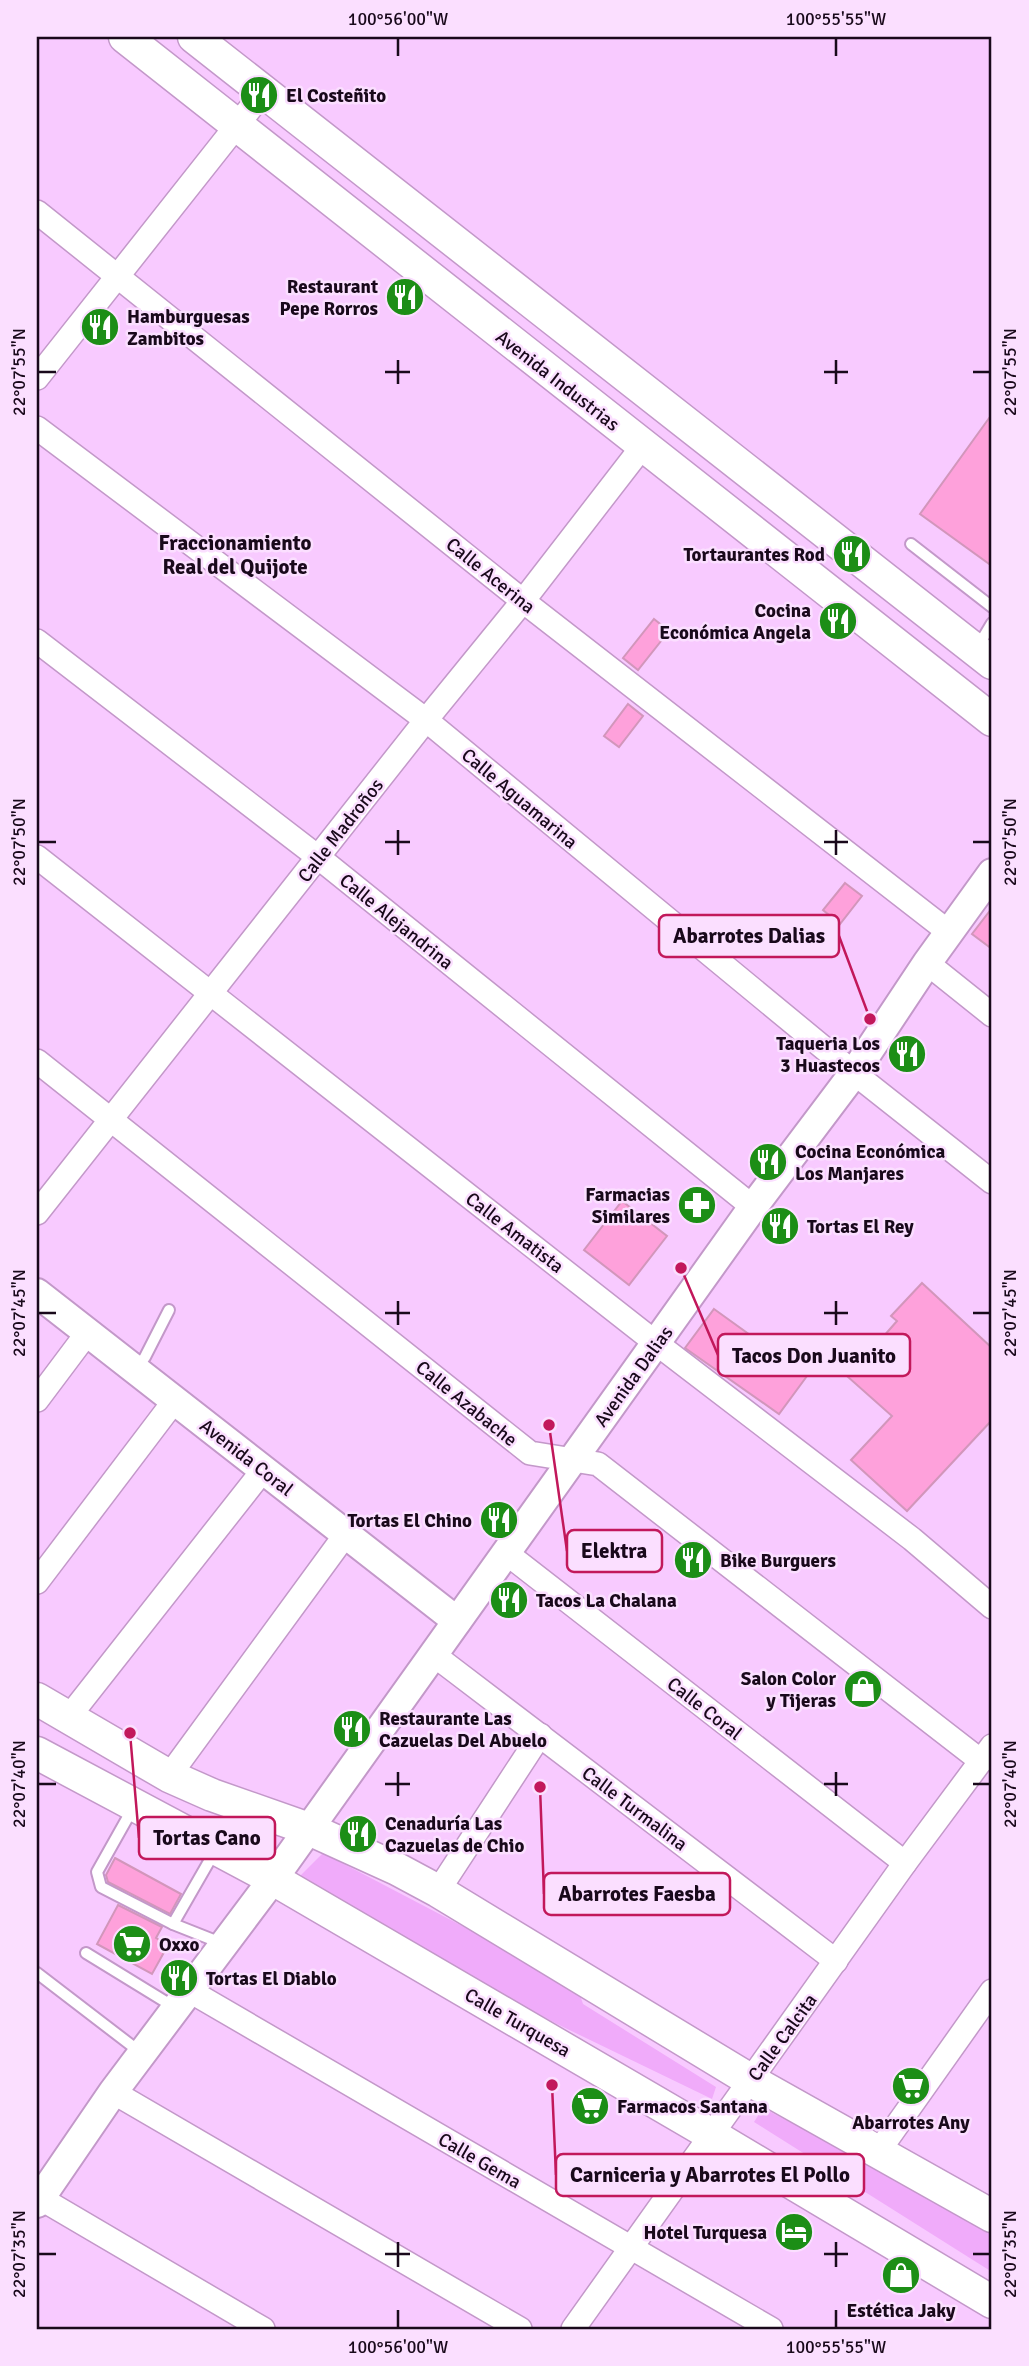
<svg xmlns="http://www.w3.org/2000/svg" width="1029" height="2366" font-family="Signika,sans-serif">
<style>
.green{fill:#f0abfa}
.building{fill:#fea1db;stroke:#d296bb;stroke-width:2}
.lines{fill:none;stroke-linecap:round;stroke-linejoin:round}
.service-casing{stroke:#c398c9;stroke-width:14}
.minor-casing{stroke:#c398c9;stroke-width:26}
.tertiary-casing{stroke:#c398c9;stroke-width:32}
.secondary-casing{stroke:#c398c9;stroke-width:35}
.service{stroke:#fff;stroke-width:10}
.minor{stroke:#fff;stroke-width:23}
.tertiary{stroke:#fff;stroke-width:28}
.secondary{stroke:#fff;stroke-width:32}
.ticks{fill:none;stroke:#19091b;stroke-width:2.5}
.labels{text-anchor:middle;stroke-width:5;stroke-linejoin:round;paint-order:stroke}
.poi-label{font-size:19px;font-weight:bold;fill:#19091b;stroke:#fbdfff;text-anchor:start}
.street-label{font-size:19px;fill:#19091b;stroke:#fbdfff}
.neighbourhood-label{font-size:21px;font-weight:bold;fill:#19091b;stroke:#fbdfff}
.leader{fill:none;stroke:#c2185b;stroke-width:2.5}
.callout-dot{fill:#c2185b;stroke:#fbdfff;stroke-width:2.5}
.callout{fill:#fbdfff;stroke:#c2185b;stroke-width:2.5}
.callout-label{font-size:21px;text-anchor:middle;font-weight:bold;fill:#19091b}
.neatline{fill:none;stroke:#19091b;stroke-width:2.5}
.ticks-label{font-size:18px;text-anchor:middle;fill:#19091b}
</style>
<rect width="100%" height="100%" fill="#f8caff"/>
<g class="green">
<path d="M323 1853 577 1986 583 2004 716 2087 712 2099 557 2024 294 1882Z"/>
<path d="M763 2108 884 2171 992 2231V2272L754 2122Z"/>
</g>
<g class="building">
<path d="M992 414V566L920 514Z"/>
<path d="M654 619 669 631 638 670 623 658Z"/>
<path d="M628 704 643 716 619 747 604 736Z"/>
<path d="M845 883 862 896 840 924 823 910Z"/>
<path d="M992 908V949L972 934Z"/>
<path d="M622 1201 667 1236 629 1285 584 1250Z"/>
<path d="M922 1283 992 1348V1420L907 1511 851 1460 892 1416 848 1377 897 1321 891 1316Z"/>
<path d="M714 1309 807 1376 779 1414 685 1348Z"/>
<path d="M115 1858 181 1894 170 1914 108 1882 106 1875Z"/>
<path d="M118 1905 162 1927 156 1938 168 1945 152 1974 97 1944Z"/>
</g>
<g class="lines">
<g class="service-casing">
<g id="service">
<path d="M911 544 992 607"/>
<path d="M977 648 992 623"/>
<path d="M136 1370 145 1357 169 1310"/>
<path d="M133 1808 97 1872 101 1887 173 1924 221 1943"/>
<path d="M173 1924 215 1851"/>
<path d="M86 1953 174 2007"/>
<path d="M37 1973 140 2052"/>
</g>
</g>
<g class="minor-casing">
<g id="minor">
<path d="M37 212 523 601 950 933"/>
<path d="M37 378 264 91"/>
<path d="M37 428 426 720 854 1073 992 1182"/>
<path d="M37 641 318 857 753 1207"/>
<path d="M37 857 656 1343 912 1539 992 1607"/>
<path d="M927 963 992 1015"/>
<path d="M37 1061 530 1453 598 1464 981 1761"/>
<path d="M37 1213 426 720 523 601 642 447"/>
<path d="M37 1400 88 1332"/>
<path d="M505 1552 905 1863"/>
<path d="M37 1582 175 1400"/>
<path d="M434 1655 836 1961"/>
<path d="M68 1718 264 1469"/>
<path d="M169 1776 346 1534"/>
<path d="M438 1891 540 1735"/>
<path d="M190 1991 771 2329"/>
<path d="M113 2092 520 2329"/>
<path d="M878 2152 992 1991"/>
<path d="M40 2198 263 2329"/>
<path d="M573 2329 905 1863 992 1746"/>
</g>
</g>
<g class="tertiary-casing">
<g id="tertiary">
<path d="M37 1293 457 1621"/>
<path d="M37 2203 113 2092 273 1879 753 1207 854 1073 927 963 992 873"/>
</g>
</g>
<g class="secondary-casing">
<g id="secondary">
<path d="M125 37 992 720"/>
<path d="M194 37 992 663"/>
<path d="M37 1699 169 1776 212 1795 309 1829 397 1869 438 1891 750 2080 992 2216"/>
<path d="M37 1753 273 1879 712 2135 992 2302"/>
</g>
</g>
<use href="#service" class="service"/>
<use href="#minor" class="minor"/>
<use href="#tertiary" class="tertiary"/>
<use href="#secondary" class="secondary"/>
</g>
<path class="ticks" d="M398 38V56M836 38V56M398 360V384M836 360V384M38 372H56M385 372H410M824 372H848M973 372H990M398 830V855M836 830V855M38 842H56M385 842H410M824 842H848M973 842H990M398 1301V1325M836 1301V1325M38 1313H56M385 1313H410M824 1313H848M973 1313H990M398 1772V1796M836 1772V1796M38 1784H56M385 1784H410M824 1784H848M973 1784H990M398 2242V2267M836 2242V2267M38 2254H56M385 2254H410M824 2254H848M973 2254H990M398 2310V2328M836 2310V2328"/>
<defs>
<g id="restaurant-disc" transform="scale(2.0125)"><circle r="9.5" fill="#1c8e16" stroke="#fbdfff"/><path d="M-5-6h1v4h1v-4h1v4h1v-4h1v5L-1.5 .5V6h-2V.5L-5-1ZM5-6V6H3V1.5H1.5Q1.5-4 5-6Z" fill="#fff"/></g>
<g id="pharmacy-disc" transform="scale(2.0125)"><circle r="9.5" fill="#1c8e16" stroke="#fbdfff"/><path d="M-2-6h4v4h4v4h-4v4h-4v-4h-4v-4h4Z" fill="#fff"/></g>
<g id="shop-disc" transform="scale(2.0125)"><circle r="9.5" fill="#1c8e16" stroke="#fbdfff"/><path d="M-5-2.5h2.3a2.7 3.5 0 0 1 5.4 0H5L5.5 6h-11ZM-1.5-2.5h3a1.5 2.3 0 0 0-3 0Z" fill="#fff"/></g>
<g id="supermarket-disc" transform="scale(2.0125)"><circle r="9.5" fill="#1c8e16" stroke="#fbdfff"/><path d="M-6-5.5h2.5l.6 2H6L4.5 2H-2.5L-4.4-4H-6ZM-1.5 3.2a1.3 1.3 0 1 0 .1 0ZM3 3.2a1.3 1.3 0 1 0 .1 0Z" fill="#fff"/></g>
<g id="hotel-disc" transform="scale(2.0125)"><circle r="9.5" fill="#1c8e16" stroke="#fbdfff"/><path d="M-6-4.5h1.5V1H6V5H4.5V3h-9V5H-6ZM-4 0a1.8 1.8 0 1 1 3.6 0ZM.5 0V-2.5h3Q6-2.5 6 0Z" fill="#fff"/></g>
</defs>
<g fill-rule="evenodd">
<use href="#restaurant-disc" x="259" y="95"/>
<use href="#restaurant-disc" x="405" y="297"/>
<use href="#restaurant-disc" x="100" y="327"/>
<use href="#restaurant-disc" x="852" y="554"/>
<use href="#restaurant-disc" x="838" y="621"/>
<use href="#restaurant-disc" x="907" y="1054"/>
<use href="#restaurant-disc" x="768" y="1162"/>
<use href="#pharmacy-disc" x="697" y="1205"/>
<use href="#restaurant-disc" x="780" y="1226"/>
<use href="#restaurant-disc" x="499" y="1520"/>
<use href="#restaurant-disc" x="693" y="1560"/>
<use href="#restaurant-disc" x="509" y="1600"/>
<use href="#shop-disc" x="863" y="1689"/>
<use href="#restaurant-disc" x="352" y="1729"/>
<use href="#restaurant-disc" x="358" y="1834"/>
<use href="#supermarket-disc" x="132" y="1944"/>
<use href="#restaurant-disc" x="179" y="1978"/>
<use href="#supermarket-disc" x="911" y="2086"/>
<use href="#supermarket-disc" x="590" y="2106"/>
<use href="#hotel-disc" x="794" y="2232"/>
<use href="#shop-disc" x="901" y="2275"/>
</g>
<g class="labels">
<g class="poi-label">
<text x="286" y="102">El Costeñito</text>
<text x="378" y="293" text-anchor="end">Restaurant<tspan x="378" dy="22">Pepe Rorros</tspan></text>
<text x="127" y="323">Hamburguesas<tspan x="127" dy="22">Zambitos</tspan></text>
<text x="825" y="561" text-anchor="end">Tortaurantes Rod</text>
<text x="811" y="617" text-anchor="end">Cocina<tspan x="811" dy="22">Económica Angela</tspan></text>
<text x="880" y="1050" text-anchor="end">Taqueria Los<tspan x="880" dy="22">3 Huastecos</tspan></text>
<text x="795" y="1158">Cocina Económica<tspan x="795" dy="22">Los Manjares</tspan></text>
<text x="670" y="1201" text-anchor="end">Farmacias<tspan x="670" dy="22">Similares</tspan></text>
<text x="807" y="1233">Tortas El Rey</text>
<text x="472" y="1527" text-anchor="end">Tortas El Chino</text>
<text x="720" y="1567">Bike Burguers</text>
<text x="536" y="1607">Tacos La Chalana</text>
<text x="836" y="1685" text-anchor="end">Salon Color<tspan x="836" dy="22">y Tijeras</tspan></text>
<text x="379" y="1725">Restaurante Las<tspan x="379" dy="22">Cazuelas Del Abuelo</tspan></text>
<text x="385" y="1830">Cenaduría Las<tspan x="385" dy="22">Cazuelas de Chio</tspan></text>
<text x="159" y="1951">Oxxo</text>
<text x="206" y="1985">Tortas El Diablo</text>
<text x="617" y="2113">Farmacos Santana</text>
<text x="911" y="2129" text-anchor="middle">Abarrotes Any</text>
<text x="767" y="2239" text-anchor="end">Hotel Turquesa</text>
<text x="901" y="2317" text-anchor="middle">Estética Jaky</text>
</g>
<g class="street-label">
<text transform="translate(558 380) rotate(38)" y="7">Avenida Industrias</text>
<text transform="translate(491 575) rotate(39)" y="7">Calle Acerina</text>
<text transform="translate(520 798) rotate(40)" y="7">Calle Aguamarina</text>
<text transform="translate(340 830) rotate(-52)" y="7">Calle Madroños</text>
<text transform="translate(397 921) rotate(39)" y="7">Calle Alejandrina</text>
<text transform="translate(515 1232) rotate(38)" y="7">Calle Amatista</text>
<text transform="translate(633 1376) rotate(-54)" y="7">Avenida Dalias</text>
<text transform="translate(467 1403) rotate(39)" y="7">Calle Azabache</text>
<text transform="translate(247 1457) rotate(38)" y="7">Avenida Coral</text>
<text transform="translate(705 1708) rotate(38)" y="7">Calle Coral</text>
<text transform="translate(635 1808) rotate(37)" y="7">Calle Turmalina</text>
<text transform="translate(518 2022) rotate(30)" y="7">Calle Turquesa</text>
<text transform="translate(782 2037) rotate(-54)" y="7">Calle Calcita</text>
<text transform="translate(480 2160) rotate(30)" y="7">Calle Gema</text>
</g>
<g class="neighbourhood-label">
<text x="235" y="550">Fraccionamiento<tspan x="235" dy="24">Real del Quijote</tspan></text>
</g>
</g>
<path class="leader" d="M870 1019L839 936M681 1268L718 1355M549 1425L567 1551M130 1733L139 1838M540 1787L544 1894M552 2085L556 2175"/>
<g class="callout-dot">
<circle cx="870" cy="1019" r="7"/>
<circle cx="681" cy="1268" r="7"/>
<circle cx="549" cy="1425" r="7"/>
<circle cx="130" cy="1733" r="7"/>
<circle cx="540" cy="1787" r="7"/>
<circle cx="552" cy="2085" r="7"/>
</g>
<g class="callout">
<rect x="659" y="915" width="180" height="42" rx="7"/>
<rect x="718" y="1334" width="192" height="42" rx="7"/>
<rect x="567" y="1530" width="95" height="42" rx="7"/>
<rect x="139" y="1817" width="136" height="42" rx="7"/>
<rect x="544" y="1873" width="186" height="42" rx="7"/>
<rect x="556" y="2154" width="308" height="42" rx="7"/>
</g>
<g class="callout-label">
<text x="749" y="943">Abarrotes Dalias</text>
<text x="814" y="1363">Tacos Don Juanito</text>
<text x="614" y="1558">Elektra</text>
<text x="207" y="1845">Tortas Cano</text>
<text x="637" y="1901">Abarrotes Faesba</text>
<text x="710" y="2182">Carniceria y Abarrotes El Pollo</text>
</g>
<rect width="1029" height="2366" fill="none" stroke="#fbdfff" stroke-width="77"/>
<rect x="38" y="38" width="952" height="2290" class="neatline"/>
<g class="ticks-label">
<text x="398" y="25">100°56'00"W</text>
<text x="836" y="25">100°55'55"W</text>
<text transform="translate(19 372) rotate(-90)" y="6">22°07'55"N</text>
<text transform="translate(1010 372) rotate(-90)" y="6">22°07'55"N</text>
<text transform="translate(19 842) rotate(-90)" y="6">22°07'50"N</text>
<text transform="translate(1010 842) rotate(-90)" y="6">22°07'50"N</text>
<text transform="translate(19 1313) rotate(-90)" y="6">22°07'45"N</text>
<text transform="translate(1010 1313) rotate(-90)" y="6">22°07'45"N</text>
<text transform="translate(19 1784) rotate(-90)" y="6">22°07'40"N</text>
<text transform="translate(1010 1784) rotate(-90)" y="6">22°07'40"N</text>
<text transform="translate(19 2254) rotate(-90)" y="6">22°07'35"N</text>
<text transform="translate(1010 2254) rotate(-90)" y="6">22°07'35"N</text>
<text x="398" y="2353">100°56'00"W</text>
<text x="836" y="2353">100°55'55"W</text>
</g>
</svg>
